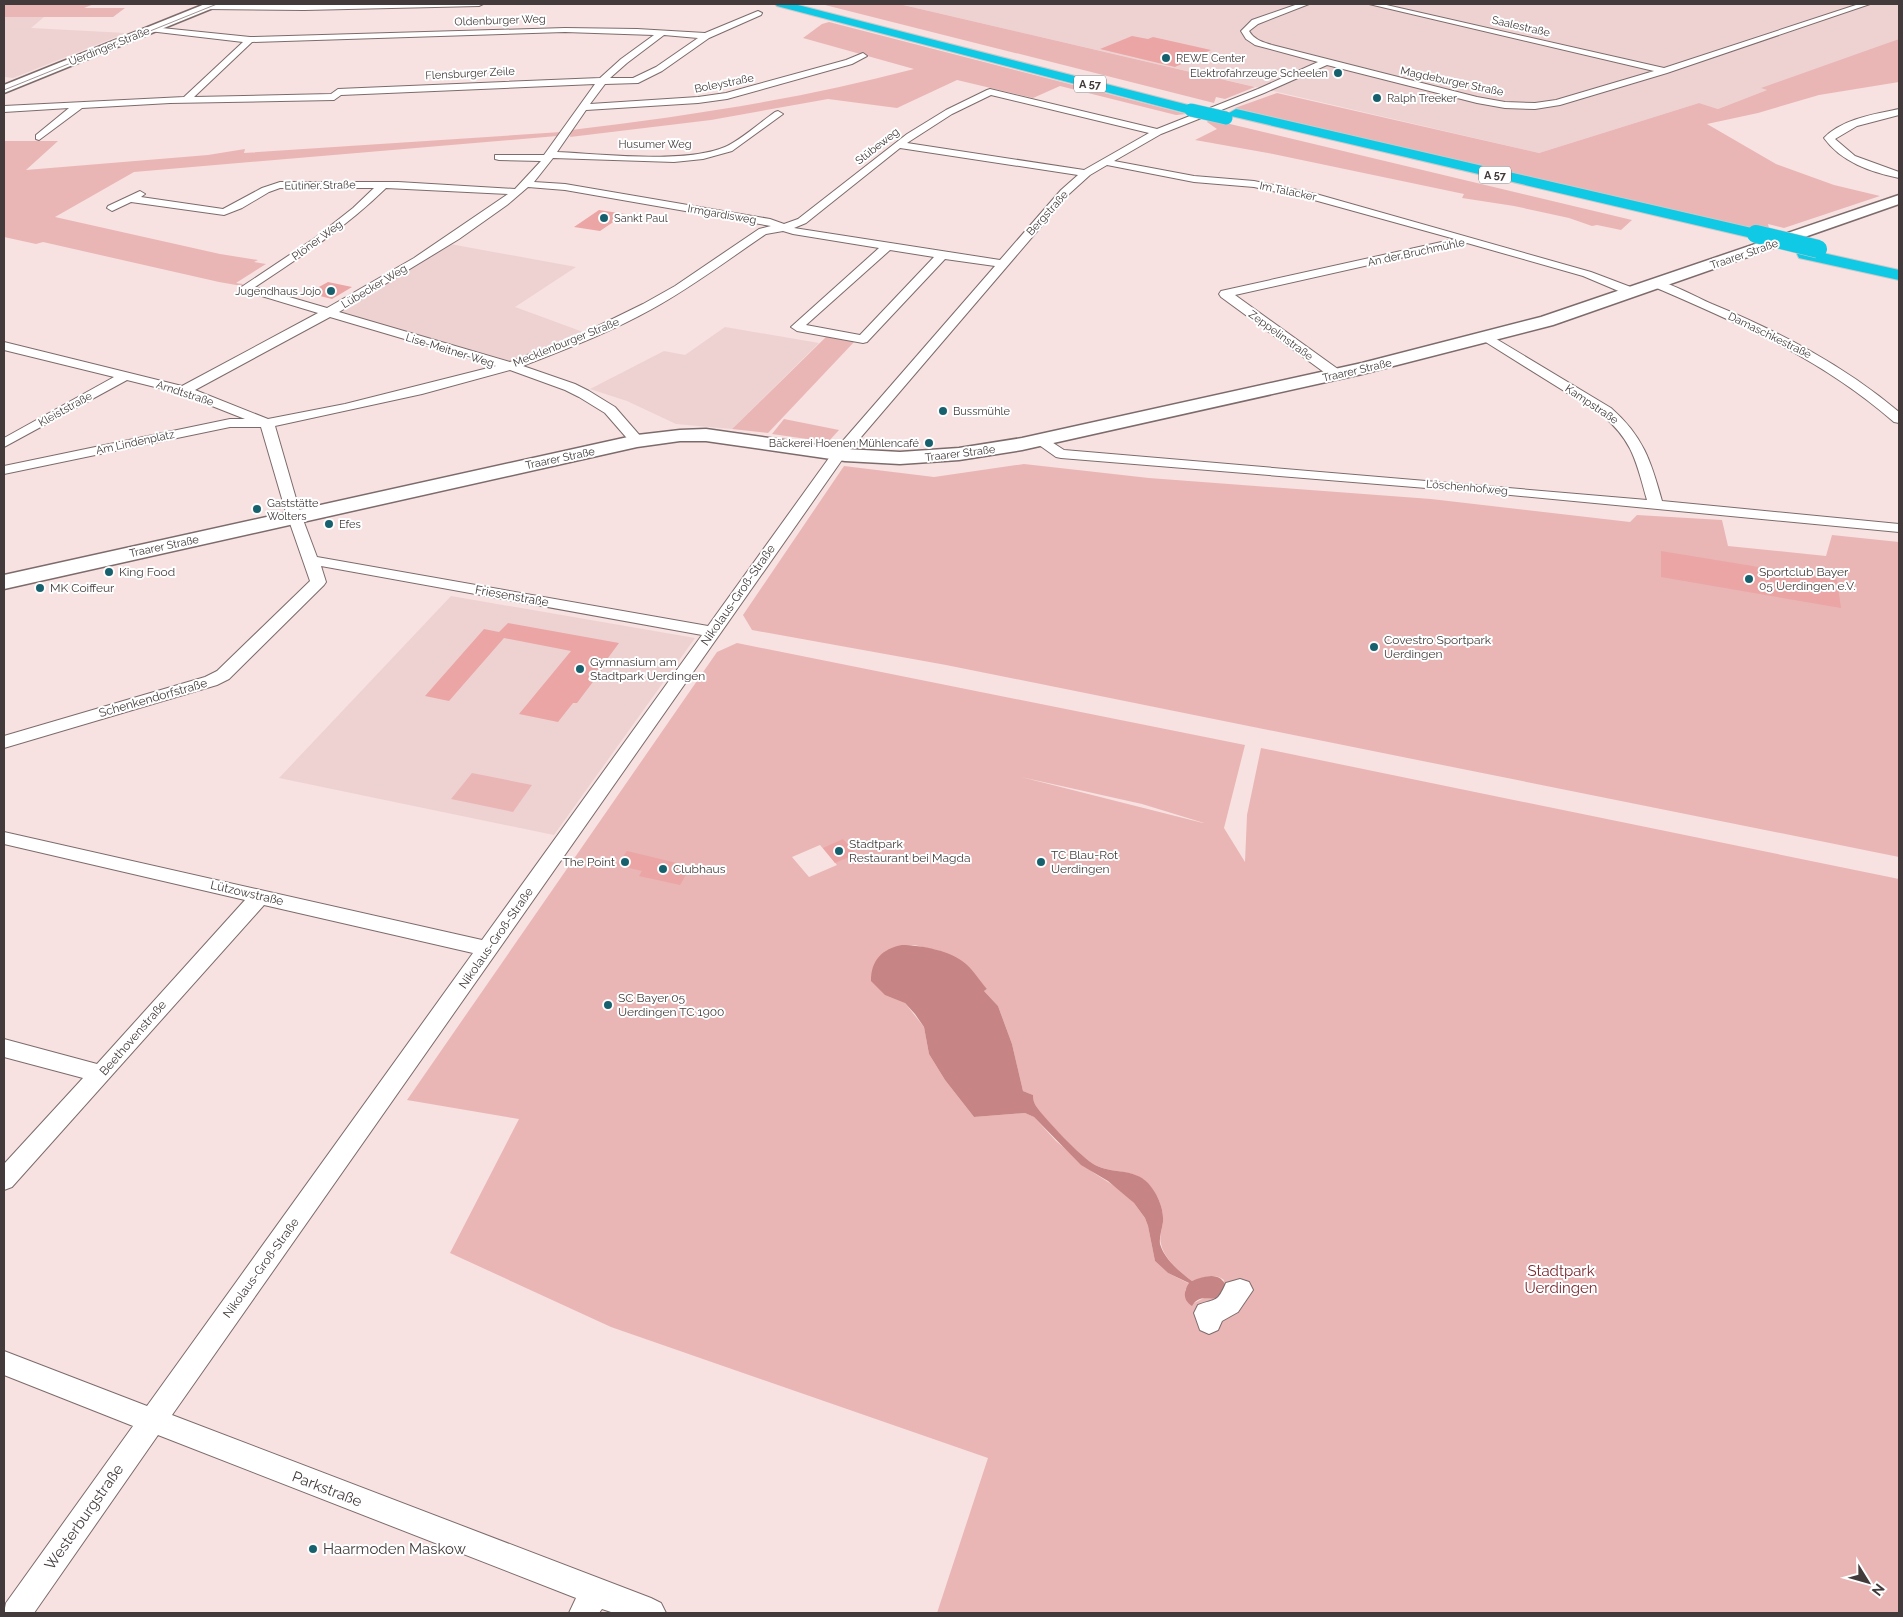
<svg xmlns="http://www.w3.org/2000/svg" width="1903" height="1617" font-family="Raleway,sans-serif">
<style>
.built{fill:#eed2d2}
.green{fill:#e9b6b5;fill-rule:evenodd}
.water{fill:#c78484}
.building{fill:#eba5a5}
.lines{fill:none;stroke-linecap:round;stroke-linejoin:round}
.street-casing{stroke:#7d6b6b;stroke-width:2}
.secondary-casing{stroke:#7d6b6b;stroke-width:3}
.highway-casing{stroke:#cac8c8;stroke-width:2}
.street{fill:#fff;fill-rule:evenodd}
.secondary{fill:#fff;fill-rule:evenodd}
.highway{fill:#0fc9e5;fill-rule:evenodd}
.tram{stroke:#a29393;stroke-width:1}
.highway-bridge-far1-casing{stroke:#cac8c8;stroke-width:14;stroke-linecap:butt}
.highway-bridge-casing{stroke:#cac8c8;stroke-width:19;stroke-linecap:butt}
.highway-bridge-far1{stroke:#0fc9e5;stroke-width:13}
.highway-bridge{stroke:#0fc9e5;stroke-width:18}
.poi-dot{fill:#17616f;stroke:#fff;stroke-width:2}
.labels{text-anchor:middle;stroke-width:4;stroke-linejoin:round;paint-order:stroke}
.far-street-label{font-size:11px;fill:#433b3b;stroke:#fff}
.far-poi-label{font-size:11px;fill:#433b3b;stroke:#fff;text-anchor:start}
.shield{fill:#fff;stroke:#7b7676;stroke-width:1}
.shield-label{font-size:11px;font-weight:bold;fill:#433b3b}
.poi-label{font-size:12px;fill:#433b3b;stroke:#fff;text-anchor:start}
.street-label{font-size:12px;fill:#433b3b;stroke:#fff}
.near-park-label{font-size:15px;fill:#7a282f;stroke:#fff}
.near-street-label{font-size:15px;fill:#433b3b;stroke:#fff}
.near-poi-label{font-size:15px;fill:#433b3b;stroke:#fff;text-anchor:start}
</style>
<rect width="100%" height="100%" fill="#f7e2e1"/>
<g class="built">
<path d="M899 4H1899V39L1718 109 1699 103 1539 153Z"/>
<path d="M4 17H44L31 28 126 33 13 78 4 77Z"/>
<path d="M450 244 576 267 515 307 586 333 511 362 343 314 342 311Z"/>
<path d="M725 327 819 343 732 429 676 424 627 401 590 389 664 351 685 355Z"/>
<path d="M451 596 695 638 554 835 279 778Z"/>
</g>
<g class="green">
<path d="M4 4H94L84 8H125L113 17H4Z"/>
<path d="M821 4H899L1255 87 1225 99 1216 97 1214 103Z"/>
<path d="M829 22 1186 114 1176 115 1060 86 1033 98 957 80 897 108 828 99 711 120 570 137 571 130C687 116 801 99 914 69L803 38 822 24Z"/>
<path d="M1899 39V82L1819 95 1758 113 1707 124 1776 164 1834 185 1880 196 1784 228 1768 224 1770 233 1235 108 1277 93 1539 153 1699 103 1718 109 1767 90 1761 88Z"/>
<path d="M1209 119 1632 220 1621 230 1597 225 1592 226 1569 218 1514 206 1462 198 1464 194 1273 154 1195 140 1217 129 1207 122Z"/>
<path d="M561 132 557 136 134 172 55 217 220 254 258 260 254 262 266 264 236 283 243 284 242 286 219 282 43 242 36 244 4 237V141H58L26 170 208 155 245 149 244 153Z"/>
<path d="M827 336 855 341 768 433 732 429Z"/>
<path d="M784 419 839 430 828 442 772 434Z"/>
<path d="M1024 464 1149 478 1431 499 1630 522 1637 515 1722 520 1728 546 1826 556 1832 535 1899 542V857L946 665 752 630 743 615 844 466 934 477Z"/>
<path d="M737 643 1245 745 1224 828 1245 862 1247 815 1261 748 1899 879V1613H937L988 1458 611 1327 450 1253 519 1119 407 1100 717 652ZM1021 777 1142 804 1204 823H1203ZM820 845 837 865 809 877 792 857ZM902 945H914L940 951 987 989 984 991 998 1006 1012 1044 1023 1091 1033 1095C1033 1099 1034 1103 1036 1106 1044 1119 1082 1158 1095 1165 1112 1174 1134 1168 1148 1184 1157 1193 1164 1208 1163 1222 1162 1229 1159 1237 1161 1244 1164 1259 1181 1273 1192 1281 1204 1278 1214 1272 1224 1280L1218 1298 1206 1297 1194 1303 1185 1297V1290L1190 1284 1168 1273 1155 1261 1148 1226 1145 1218 1134 1203 1119 1189 1094 1173 1056 1141 1034 1117 1025 1113 974 1117 945 1080 929 1054 924 1027 905 1003Z"/>
<path d="M472 773 532 785 513 812 451 799Z"/>
</g>
<path class="water" d="M902 945C921 945 952 951 966 964 974 971 980 981 987 989L984 991 998 1006 1012 1044 1023 1091 1033 1095C1033 1099 1034 1103 1036 1106 1044 1118 1082 1158 1095 1165 1112 1174 1134 1168 1148 1183 1157 1193 1164 1208 1163 1222 1162 1229 1159 1237 1160 1244 1164 1259 1181 1273 1192 1281 1206 1275 1222 1271 1227 1289L1218 1298C1207 1300 1199 1294 1192 1306 1183 1300 1183 1292 1189 1283L1168 1273 1155 1261 1148 1226 1145 1218 1134 1203 1108 1181 1081 1165 1034 1117 1025 1113 974 1117 945 1080 929 1054 924 1027 915 1014 905 1003 885 995 871 981C871 960 882 949 902 945Z"/>
<g class="building">
<path d="M1132 36 1148 39 1153 37 1211 50 1175 67 1100 49Z"/>
<path d="M599 210 625 214 600 231 574 227Z"/>
<path d="M328 282 352 287 332 299 308 293Z"/>
<path d="M1661 551 1837 580 1841 608 1661 577Z"/>
<path d="M508 623 619 643 608 658H611L577 703H573L558 722 519 714 571 651 504 638 449 701 425 696 484 629 499 632Z"/>
<path d="M843 839 856 854 835 863 823 848Z"/>
<path d="M627 851 681 864 680 866 690 868 680 885 639 876 642 871 617 865Z"/>
</g>
<g class="lines">
<g class="street-casing">
<g id="street">
<path d="M385 4H483L479 6 304 10 206 9 202 7 206 5Z"/>
<path d="M1298 4H1309L1258 24 1249 31C1254 40 1263 42 1272 45L1477 97 1505 102 1535 103 1556 100 1654 71 1369 4H1382L1664 68 1859 4H1870L1667 73 1560 105 1535 109 1505 108 1477 103 1327 65 1264 93 1161 134 1114 161 1194 176 1254 181 1316 194 1591 272 1636 289 1638 292 1636 295H1628L1583 276 1467 243 1235 295 1342 372 1343 375 1342 378H1332L1221 297 1219 294 1221 291 1455 239 1314 200 1254 187 1194 182 1107 165 1090 175 1069 194 844 457 172 1415 651 1598 661 1603 666 1613H614L602 1609 599 1613H569L576 1598 158 1435 34 1613H4L6 1603 133 1426 4 1375V1351L147 1406 473 953 264 905 12 1187 4 1190V1164L83 1078 4 1057V1039L97 1064 245 900 4 844V832L482 940 702 635 321 566 326 582 324 585 229 679 217 685 4 748V736L205 677 217 671 310 581 285 509 261 427H230L4 474V466L230 419H245L179 393 127 380 4 447V438L114 377 4 350V342L182 386 318 313 242 290 240 288 315 238 353 208 374 188H280L269 192 242 208 224 215 131 202 112 211 107 208 108 206 140 191 145 194 141 197 223 209 262 188 280 182H398L515 189 541 161 499 160 495 159V155H544L595 84 341 95 334 100 170 103 82 108 39 140 36 139V135L69 108 4 112V106L184 97 243 42 149 31 148 29 152 27 250 37 565 28 637 29 705 33 758 11 762 13 761 15 709 38 662 71 638 83 605 84 590 104 698 97 726 93 846 60 863 53 867 56 852 64 727 99 698 103 586 110 557 152C602 154 685 164 725 147 739 141 761 122 775 112L778 111 783 114 732 151 703 159 674 162 553 158 534 182 565 184 770 219 784 224 798 219 907 134 946 110 987 90 990 89 1157 129 1258 89 1318 62 1255 45 1246 39 1241 31 1252 20ZM565 32 654 35 621 59 600 78 338 89 331 94 194 97 252 42ZM664 35 698 38 656 67 633 78H610L627 63ZM991 95 1149 133 1084 170 907 143 952 114ZM900 148 1078 175 1061 190 1000 260 794 228 806 223ZM528 187 565 190 771 226 759 229 675 286 643 304 588 331 510 362 339 312 459 239 507 205ZM386 188 508 194 414 258 327 308 255 287C302 256 346 227 386 188ZM783 231 793 234 879 248 791 327 797 331 863 343 867 342 945 259 995 266 834 451 708 626 317 557 299 509 275 426 422 394 510 370 565 390 579 397 605 413 632 444H642L644 441 642 438 615 407 589 391 575 384 523 366C566 349 611 332 652 309 692 287 729 259 766 234ZM890 250 934 257 860 335 806 325ZM330 317 496 366 345 404 268 419 195 390Z"/>
<path d="M1899 109V115L1857 126 1835 139 1855 156 1899 172V178C1871 172 1841 162 1824 138 1842 119 1875 114 1899 109Z"/>
<path d="M1656 280C1675 285 1694 296 1712 304 1780 332 1843 365 1899 412V423L1894 422C1819 357 1742 325 1652 286L1650 284 1652 282Z"/>
<path d="M1488 334 1611 408C1643 436 1651 461 1662 501L1899 524V532L1500 494 1061 458 1056 457 1032 440 1034 437H1044L1064 450 1647 500C1636 461 1633 441 1601 414L1484 341 1482 338 1484 335Z"/>
<path d="M1240 1279 1249 1282 1253 1290 1238 1312 1222 1321 1218 1330 1209 1334 1200 1330 1194 1313 1198 1305C1217 1298 1217 1303 1226 1283Z"/>
</g>
</g>
<g class="secondary-casing">
<g id="secondary">
<path d="M205 4H220L218 6 4 93V85Z"/>
<path d="M1899 195V204L1553 325 1362 374 1022 450 959 460 900 464 845 461 706 441H680L637 447 4 589V575L637 435 680 430 706 429 845 449 900 452 959 448 1022 438 1362 363 1541 317Z"/>
</g>
</g>
<g class="highway-casing">
<g id="highway">
<path d="M775 4H794L1196 107 1198 110 1191 114 1186 113 777 6Z"/>
<path d="M1236 109 1756 229 1762 231 1764 234 1762 237 1756 239 1231 116 1229 113Z"/>
<path d="M1805 249 1899 270V280L1799 258 1797 254 1799 250Z"/>
</g>
</g>
<use href="#street" class="street"/>
<use href="#secondary" class="secondary"/>
<use href="#highway" class="highway"/>
<path class="tram" d="M4 90 217 4"/>
<g class="highway-bridge-far1-casing">
<path id="highway-bridge-far1" d="M1191 110 1226 118"/>
</g>
<g class="highway-bridge-casing">
<path id="highway-bridge" d="M1756 234 1818 249"/>
</g>
<use href="#highway-bridge-far1" class="highway-bridge-far1"/>
<use href="#highway-bridge" class="highway-bridge"/>
</g>
<g class="poi-dot">
<circle cx="1166" cy="58" r="5"/>
<circle cx="1338" cy="73" r="5"/>
<circle cx="1377" cy="98" r="5"/>
<circle cx="604" cy="218" r="5"/>
<circle cx="331" cy="291" r="5"/>
<circle cx="943" cy="411" r="5"/>
<circle cx="929" cy="443" r="5"/>
<circle cx="257" cy="509" r="5"/>
<circle cx="329" cy="524" r="5"/>
<circle cx="109" cy="572" r="5"/>
<circle cx="1749" cy="579" r="5"/>
<circle cx="40" cy="588" r="5"/>
<circle cx="1374" cy="647" r="5"/>
<circle cx="580" cy="669" r="5"/>
<circle cx="839" cy="851" r="5"/>
<circle cx="625" cy="862" r="5"/>
<circle cx="1041" cy="862" r="5"/>
<circle cx="663" cy="869" r="5"/>
<circle cx="608" cy="1005" r="5"/>
<circle cx="313" cy="1549" r="5"/>
</g>
<g class="labels">
<g class="far-street-label">
<text transform="translate(500 20) rotate(-2)" y="4">Oldenburger Weg</text>
<text transform="translate(1521 26) rotate(13)" y="4">Saalestraße</text>
<text transform="translate(109 46) rotate(-22)" y="4">Uerdinger Straße</text>
<text transform="translate(470 73) rotate(-3)" y="4">Flensburger Zeile</text>
<text transform="translate(1452 81) rotate(12)" y="4">Magdeburger Straße</text>
<text transform="translate(724 83) rotate(-11)" y="4">Boleystraße</text>
<text x="655" y="148">Husumer Weg</text>
<text transform="translate(877 146) rotate(-38)" y="4">Stübeweg</text>
<text transform="translate(320 185) rotate(-1)" y="4">Eutiner Straße</text>
<text transform="translate(1288 191) rotate(12)" y="4">Im Talacker</text>
<text transform="translate(1047 213) rotate(-48)" y="4">Bergstraße</text>
<text transform="translate(722 214) rotate(10)" y="4">Irmgardisweg</text>
<text transform="translate(317 240) rotate(-36)" y="4">Plöner Weg</text>
<text transform="translate(1416 252) rotate(-12)" y="4">An der Bruchmühle</text>
<text transform="translate(1744 254) rotate(-19)" y="4">Traarer Straße</text>
<text transform="translate(374 286) rotate(-31)" y="4">Lübecker Weg</text>
<text transform="translate(1281 335) rotate(36)" y="4">Zeppelinstraße</text>
<text transform="translate(1770 335) rotate(26)" y="4">Damaschkestraße</text>
<text transform="translate(566 342) rotate(-22)" y="4">Mecklenburger Straße</text>
<text transform="translate(450 350) rotate(17)" y="4">Lise-Meitner-Weg</text>
<text transform="translate(1357 370) rotate(-13)" y="4">Traarer Straße</text>
<text transform="translate(185 393) rotate(18)" y="4">Arndtstraße</text>
<text transform="translate(1592 404) rotate(34)" y="4">Kampstraße</text>
<text transform="translate(65 409) rotate(-29)" y="4">Kleiststraße</text>
<text transform="translate(135 442) rotate(-12)" y="4">Am Lindenplatz</text>
<text transform="translate(960 453) rotate(-7)" y="4">Traarer Straße</text>
<text transform="translate(560 458) rotate(-12)" y="4">Traarer Straße</text>
<text transform="translate(1467 487) rotate(5)" y="4">Löschenhofweg</text>
<text transform="translate(164 546) rotate(-12)" y="4">Traarer Straße</text>
</g>
<g class="far-poi-label">
<text x="1176" y="62">REWE Center</text>
<text x="1328" y="77" text-anchor="end">Elektrofahrzeuge Scheelen</text>
<text x="1387" y="102">Ralph Treeker</text>
<text x="614" y="222">Sankt Paul</text>
<text x="321" y="295" text-anchor="end">Jugendhaus Jojo</text>
<text x="953" y="415">Bussmühle</text>
<text x="919" y="447" text-anchor="end">Bäckerei Hoenen Mühlencafé</text>
<text x="267" y="507">Gaststätte<tspan x="267" dy="13">Wolters</tspan></text>
<text x="339" y="528">Efes</text>
</g>
<g class="shield">
<rect x="1074" y="75.5" width="32" height="17" rx="4"/>
<rect x="1479" y="166.5" width="32" height="17" rx="4"/>
</g>
<g class="shield-label">
<text x="1090" y="88">A 57</text>
<text x="1495" y="179">A 57</text>
</g>
<g class="poi-label">
<text x="119" y="576">King Food</text>
<text x="1759" y="576">Sportclub Bayer<tspan x="1759" dy="14">05 Uerdingen e.V.</tspan></text>
<text x="50" y="592">MK Coiffeur</text>
<text x="1384" y="644">Covestro Sportpark<tspan x="1384" dy="14">Uerdingen</tspan></text>
<text x="590" y="666">Gymnasium am<tspan x="590" dy="14">Stadtpark Uerdingen</tspan></text>
<text x="849" y="848">Stadtpark<tspan x="849" dy="14">Restaurant bei Magda</tspan></text>
<text x="1051" y="859">TC Blau-Rot<tspan x="1051" dy="14">Uerdingen</tspan></text>
<text x="615" y="866" text-anchor="end">The Point</text>
<text x="673" y="873">Clubhaus</text>
<text x="618" y="1002">SC Bayer 05<tspan x="618" dy="14">Uerdingen TC 1900</tspan></text>
</g>
<g class="street-label">
<text transform="translate(738 595) rotate(-55)" y="4">Nikolaus-Groß-Straße</text>
<text transform="translate(512 596) rotate(10)" y="4">Friesenstraße</text>
<text transform="translate(153 698) rotate(-16)" y="4">Schenkendorfstraße</text>
<text transform="translate(247 893) rotate(13)" y="4">Lützowstraße</text>
<text transform="translate(496 938) rotate(-55)" y="4">Nikolaus-Groß-Straße</text>
<text transform="translate(133 1038) rotate(-49)" y="4">Beethovenstraße</text>
<text transform="translate(261 1268) rotate(-54)" y="4">Nikolaus-Groß-Straße</text>
</g>
<g class="near-park-label">
<text x="1561" y="1276">Stadtpark<tspan x="1561" dy="17">Uerdingen</tspan></text>
</g>
<g class="near-street-label">
<text transform="translate(327 1489) rotate(21)" y="5">Parkstraße</text>
<text transform="translate(84 1517) rotate(-55)" y="5">Westerburgstraße</text>
</g>
<g class="near-poi-label">
<text x="323" y="1554">Haarmoden Maskow</text>
</g>
</g>
<rect width="1903" height="1617" fill="none" stroke="#433b3b" stroke-width="10"/>
<g transform="translate(1868 1582) rotate(127)" stroke="#ffffff" stroke-width="4" paint-order="stroke">
<path d="M0-4L9 19L0 12L-9 19Z" fill="#433b3b"/>
<text y="-8" font-size="14" font-weight="bold" text-anchor="middle" fill="#433b3b">N</text>
</g>
</svg>
